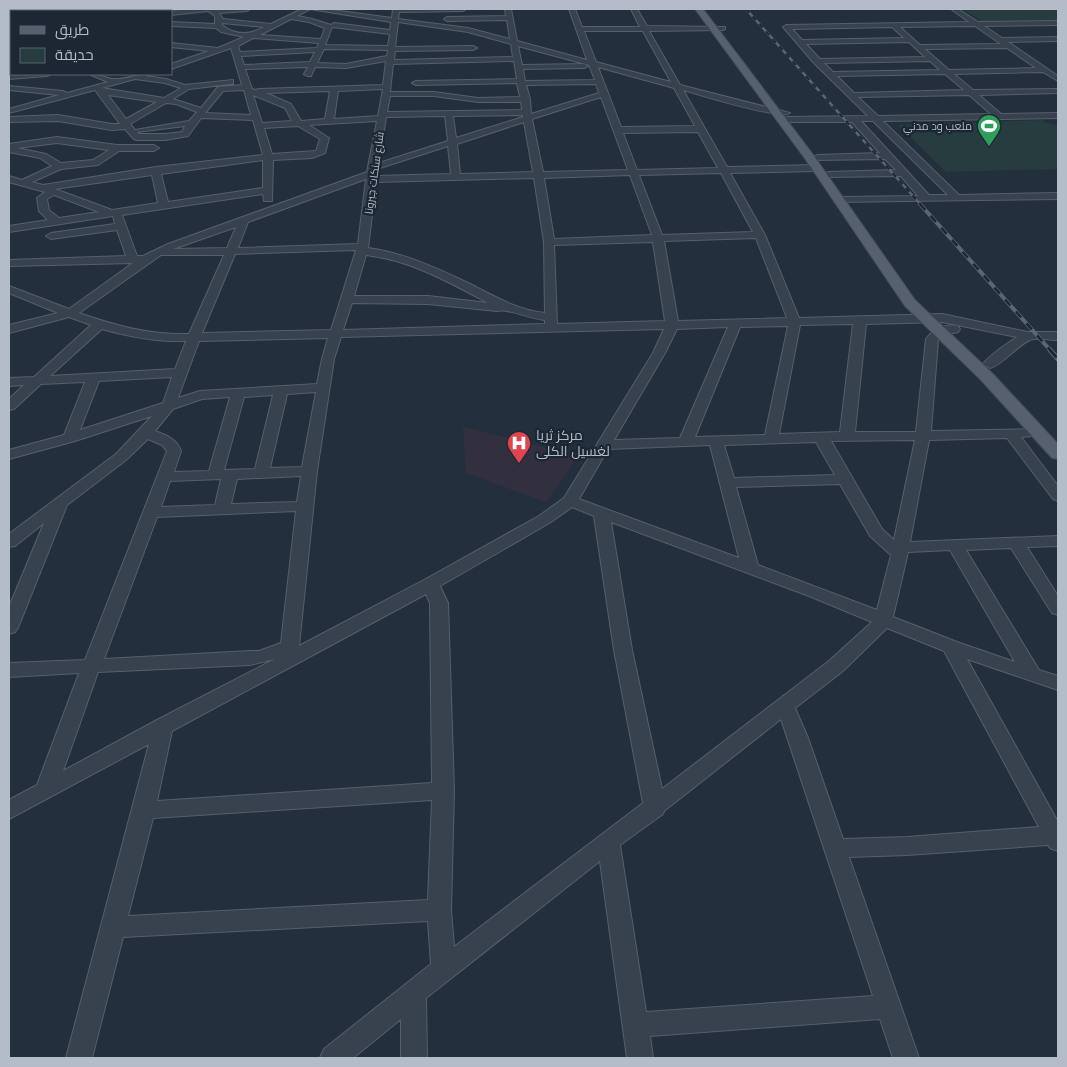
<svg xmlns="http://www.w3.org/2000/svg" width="1067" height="1067" font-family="Lato,Cairo,sans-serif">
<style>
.medical{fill:#32303f}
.green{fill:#263c3f}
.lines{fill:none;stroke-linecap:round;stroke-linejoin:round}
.minor-casing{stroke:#565f6c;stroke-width:2}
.major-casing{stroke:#414a57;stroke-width:2}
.minor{fill:#38414e;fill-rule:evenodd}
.major{fill:#56606e;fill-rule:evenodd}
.rail-far2-casing{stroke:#5a6575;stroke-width:2.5}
.rail-far1-casing{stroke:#5a6575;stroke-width:4}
.rail-casing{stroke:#5a6575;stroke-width:5}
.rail-far2{stroke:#1d2633;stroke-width:2;stroke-dasharray:5;stroke-linecap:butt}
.rail-far1{stroke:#1d2633;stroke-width:2.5;stroke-dasharray:8;stroke-linecap:butt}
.rail{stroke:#1d2633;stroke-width:3;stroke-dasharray:10;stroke-linecap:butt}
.labels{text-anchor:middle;stroke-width:4.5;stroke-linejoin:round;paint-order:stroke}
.far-poi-label{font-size:11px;fill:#b4bcc9;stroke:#1d2633;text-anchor:end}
.far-street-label{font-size:11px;fill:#b4bcc9;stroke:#1d2633}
.poi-label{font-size:14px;fill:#b4bcc9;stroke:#1d2633;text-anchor:start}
</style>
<rect width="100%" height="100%" fill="#242f3e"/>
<path class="medical" d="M463 427 579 456 546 502 466 473Z"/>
<g class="green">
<path d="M962 9H1058V20L981 21Z"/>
<path d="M1043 120 1046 123 1058 125V169L946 172 898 125Z"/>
</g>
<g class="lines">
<g class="minor-casing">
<g id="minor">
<path d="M42 9H50L48 11H40Z"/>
<path d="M81 9H90L86 11H77Z"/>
<rect x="146" y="9" width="6" height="2"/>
<path d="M193 9H250L247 11 219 13 223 19 271 24 302 9H325L392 18 393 9H466L463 11 399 12 398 19 468 28 510 39 507 20 447 21 444 19 447 17 506 16 505 9H511L517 41 587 60 569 9H575L582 27H640L631 9H637L647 26 725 27V29L723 30 649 31 680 85 790 113C780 120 700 95 683 90L727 167 817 165 822 168 817 171 730 173 765 235 799 318 942 314 1028 332H1058V340C1050 340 1037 337 1030 340 1016 346 1003 365 990 368L983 364C992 353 1005 345 1017 337L942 322 866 324 855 432H916L926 339C933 329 946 323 958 326L960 329 958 332 943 335 938 340 931 431 1044 429 1046 432 1044 435 1021 437 1058 486V501L1053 499 1007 438 929 440 910 542 1058 536V546L1027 547 1058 596V615L1052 613 1011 548 966 550 1039 670 1058 676V690L967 659 1058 822V851L1050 848 1048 845 907 855 849 857 919 1058H893L880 1019 650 1036 653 1058H627L600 861 426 998 427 1058H401V1019L353 1058H320L324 1049 431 964 428 921 123 937 92 1058H66L149 744 9 819V800L37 785 79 673 9 677V663L85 660 167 451 162 445 148 439 126 460 67 505 18 628 15 632 9 634V607L44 523 15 546 9 547V534L116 454 152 416 75 441 9 459V450L64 435 85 382 41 384 14 409 9 410V399L24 385 9 386V378L34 377 91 325 69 317 9 333V325L58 313 9 293V286L69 309 133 263 9 266V260L126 256 117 230 51 239 46 236 51 233 115 224 113 216 9 232V226L48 220 39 211 37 198 45 192 9 182V176L22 180 52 166 40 158 9 152V144L57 137 117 145H154L159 148 154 151H119L98 165 61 169 32 182 43 185 156 167 263 155 253 120 201 118 188 136 165 140H137L134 139 125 129 112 130 58 121 9 122V117L58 115 112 124H120L95 90 9 113V109L59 95 9 90V86L63 91 67 93 108 82 89 74C99 74 109 80 117 79 128 79 138 74 150 74L146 76 166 79 185 85 233 80V84H230L189 89 173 99 201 108 218 87 242 85 231 48 171 69V64L209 51 171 47V43L218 48 244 37 221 32 216 28 171 26V22L215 24V16L208 11 171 15 170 11ZM310 9 391 22 390 30 334 23 331 25 312 19 297 16ZM291 19 309 22 325 28 321 39 260 35ZM398 22 468 32 511 44 513 57 394 60 395 51 473 50 477 48 473 46 395 47ZM222 23 264 27C250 35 236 36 222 25ZM332 27 390 34 388 46 325 45ZM584 31H643L671 82 596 62ZM253 38 319 43 317 48 240 52 238 46ZM518 46 589 65 595 80 525 81 523 69 584 68 588 66 584 64 522 65ZM324 49 388 50 387 56 346 64 317 63ZM315 52 310 62 244 65 241 56ZM386 61 383 85 259 89 255 90 252 89 245 69 308 67 304 74 308 76H311L315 67 346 68ZM514 61 517 79 416 81 412 83 416 85 517 83 520 97 478 98 434 92H390L393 64ZM598 67 674 88 695 126 621 127ZM135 79 165 83 181 88 164 98 102 88ZM596 84 599 93 531 114 530 99 526 85ZM383 89 378 116 334 119 338 91ZM244 90 251 115 205 113 223 91ZM330 91 325 119 301 121 291 104 266 93ZM108 95 157 102 126 119ZM253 95 285 108 292 121 262 123ZM390 96H434L478 102H521L522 110 387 112ZM601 97 628 170 543 172 532 119ZM166 103 176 104 197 112 189 121 135 130 130 124ZM523 115V117L456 138 453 116ZM445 116 448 141 379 163 386 117ZM377 121 367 172 168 244 143 256H137L122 215 263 194 264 201H272L273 160 312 158 325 153 329 138 309 125ZM524 122 533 172 460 174 457 144ZM185 126 182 132 165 134H139L137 132ZM298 126 320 139 316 151 272 154 264 128ZM698 132 718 168 637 170 623 133ZM57 143 109 150 93 160 61 163 46 154 17 148ZM448 146 451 174 376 176 377 169ZM263 160V188L168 202 161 174ZM721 173 753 232 662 235 639 175ZM152 175 158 203 112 210 55 189ZM630 175 652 235 554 239 544 178ZM534 178 544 242 545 313C517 310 494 296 470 284 437 268 404 253 368 248L376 182ZM366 179 358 244 238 248 248 222ZM54 195 99 212 59 218 49 210 47 199ZM236 227 227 248 173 249 176 248ZM756 238 787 318 678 321 664 241ZM653 242 665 321 557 324 554 245ZM356 250 331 330 202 333 235 254ZM161 255H224L189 334C150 335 116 326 79 313ZM366 255C410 260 449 282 488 303L428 296H354ZM352 303 428 304 497 311C508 308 531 319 545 320V324L343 330ZM853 324 840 432 779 434 800 325ZM788 326 765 435 695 437 740 327ZM728 327 680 438 614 440 665 353 677 329ZM102 329C130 337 157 342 186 341L175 369 50 376ZM664 329 653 353 564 498 539 516 424 580 299 646 317 471 334 359 341 337ZM328 338 322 359 317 384 200 391 178 398 199 341ZM172 377 163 403 80 430 99 381ZM316 392 302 467 270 468 287 394ZM273 395 255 469 224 470 244 397ZM230 397 209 471 174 472 181 451C177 439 166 435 155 431L173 409 202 399ZM915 440 894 540 882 529 831 441ZM816 442 835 475 734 478 724 445ZM710 445 739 558 579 499 608 449ZM301 476 297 502 231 504 237 479ZM221 479 215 505 161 507 170 481ZM840 484 870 536 891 555 877 610 758 565 736 487ZM572 507 594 516 614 650 643 803 454 947 451 910 454 791 448 603 440 586 551 522ZM296 511 281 643 259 651H250L104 659 157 517ZM611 522 809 596 872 622 829 661 662 789 632 650ZM950 550 1015 662 957 642 893 617 908 552ZM426 594 430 603 432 783 157 801 172 731ZM887 628 944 651 1039 827 907 837 843 839 808 738 795 708 843 671ZM275 659 157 720 63 771 98 672 250 665ZM781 719 873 996 646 1012 620 845 663 814 664 811ZM432 800 428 900 128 916 153 818Z"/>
<path d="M951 9H958L978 22 1058 21V25L984 26 1002 38 1058 37V41L1008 42 1058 76V81L1043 72 954 74 973 90 1058 89V93L979 95 1001 114 1058 113V118L883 121 959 195 1058 193V199L834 202V198L838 197 918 196 901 176 826 177V173L829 172 896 170 885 159 814 160 812 158 817 155 880 153 852 122H778L777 120 781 117 868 116 814 63 783 27 786 25 969 22ZM975 26 1001 44 920 45 900 27ZM892 27 904 38 802 40 792 29ZM909 42 925 57 820 59 806 44ZM1007 48 1036 68 949 70 925 49ZM930 61 940 70 833 72 824 63ZM945 74 964 90 854 93 837 76ZM969 95 991 114 878 116 858 97ZM861 121H873L948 195H929Z"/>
<path d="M11 25V29L9 30V26Z"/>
<rect x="9" y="54" width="2" height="5"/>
<path d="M51 74 47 76 9 79V75Z"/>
</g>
</g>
<g class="major-casing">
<path id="major" d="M695 9H703L814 156 915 300 993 374 1058 444V459L1052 458 981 380 905 306 806 160Z"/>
</g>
<use href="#minor" class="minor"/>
<use href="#major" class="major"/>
<g class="rail-far2-casing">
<path id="rail-far2" d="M746 9 921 205"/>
</g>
<g class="rail-far1-casing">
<path id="rail-far1" d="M920 204 1051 351"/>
</g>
<g class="rail-casing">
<path id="rail" d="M1050 350 1058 359"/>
</g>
<use href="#rail-far2" class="rail-far2"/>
<use href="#rail-far1" class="rail-far1"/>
<use href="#rail" class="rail"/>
</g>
<defs>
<g id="stadium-pin" transform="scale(1.25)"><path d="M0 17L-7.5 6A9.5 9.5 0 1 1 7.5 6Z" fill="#2e9e5b" stroke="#1d2633"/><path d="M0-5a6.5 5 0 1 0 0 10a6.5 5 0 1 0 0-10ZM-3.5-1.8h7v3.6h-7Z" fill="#fff"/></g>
<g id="hospital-pin" transform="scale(1.25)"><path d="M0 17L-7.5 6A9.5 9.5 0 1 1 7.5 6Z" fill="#e0444e" stroke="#1d2633"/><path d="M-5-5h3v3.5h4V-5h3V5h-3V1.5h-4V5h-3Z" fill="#fff"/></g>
</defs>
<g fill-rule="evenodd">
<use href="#stadium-pin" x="989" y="126"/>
<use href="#hospital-pin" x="519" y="443"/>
</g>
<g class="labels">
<g class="far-poi-label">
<text x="972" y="130">ملعب ود مدني</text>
</g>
<g class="far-street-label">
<text transform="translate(374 173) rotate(-82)" y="4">شارع سنكات جبرونا</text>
</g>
<g class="poi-label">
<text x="536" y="440">مركز ثريا<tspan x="536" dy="16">لغسيل الكلى</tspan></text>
</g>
</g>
<rect width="1067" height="1067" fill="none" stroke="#b4bcc9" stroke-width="20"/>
<rect x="10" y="10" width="162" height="65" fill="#1d2633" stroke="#59626f"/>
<rect x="20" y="26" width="25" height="8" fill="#56606e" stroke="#59626f"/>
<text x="55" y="35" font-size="15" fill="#b4bcc9">طريق</text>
<rect x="20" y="48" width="25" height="15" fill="#263c3f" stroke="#59626f"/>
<text x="55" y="60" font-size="15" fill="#b4bcc9">حديقة</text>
</svg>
